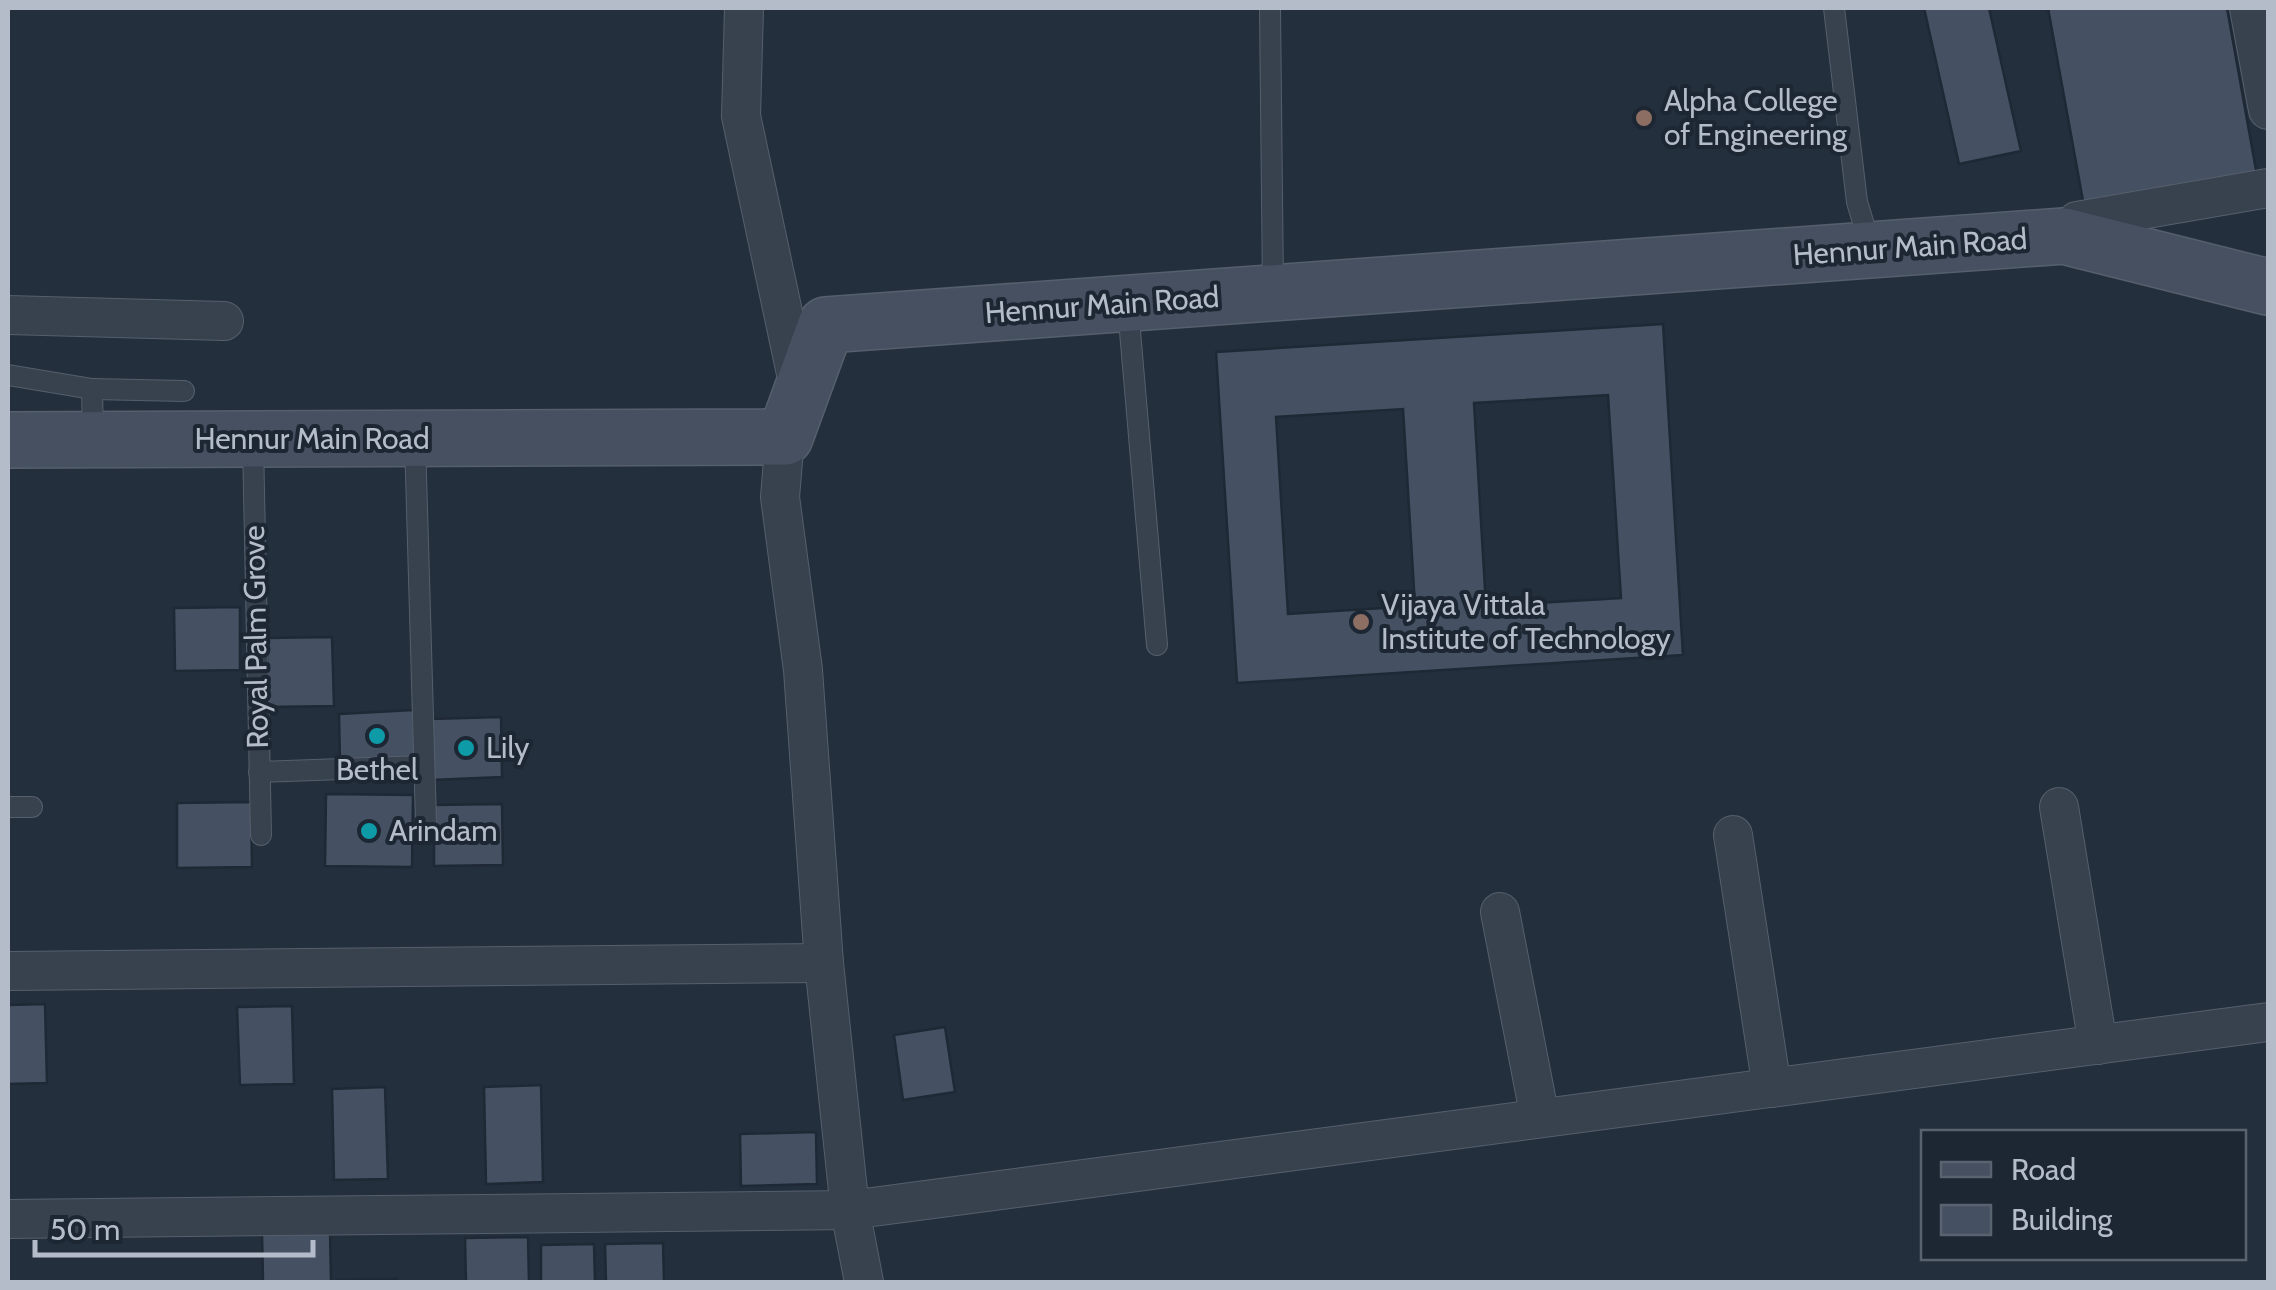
<svg xmlns="http://www.w3.org/2000/svg" width="2276" height="1290" font-family="Cabin,sans-serif">
<style>
.building{fill:#455162;stroke:#1f2835;stroke-width:2.5;fill-rule:evenodd}
.lines{fill:none;stroke-linecap:round;stroke-linejoin:round}
.lane-casing{stroke:#565f6c;stroke-width:22}
.street-casing{stroke:#565f6c;stroke-width:40}
.secondary-casing{stroke:#565f6c;stroke-width:58}
.lane{stroke:#38414e;stroke-width:20}
.street{stroke:#38414e;stroke-width:38}
.secondary{stroke:#465061;stroke-width:55}
.education-dot{fill:#8d6e63;stroke:#1d2633;stroke-width:4}
.culture-dot{fill:#0f9aa8;stroke:#1d2633;stroke-width:4}
.labels{text-anchor:middle;stroke-width:8;stroke-linejoin:round;paint-order:stroke}
.poi-label{font-size:30px;fill:#b4bcc9;stroke:#1d2633;text-anchor:start}
.street-label{font-size:30px;fill:#b4bcc9;stroke:#1d2633}
</style>
<rect width="100%" height="100%" fill="#242f3e"/>
<g class="building">
<path d="M1924 8H1989L2021 151 1959 164Z"/>
<path d="M2048 8H2227L2258 181 2085 212Z"/>
<path d="M1663 324 1683 655 1237 683 1216 352ZM1608 395 1621 598 1486 606 1474 403ZM1403 409 1415 606 1288 614 1276 417Z"/>
<path d="M240 607V670L175 671 174 608Z"/>
<path d="M332 637 334 706 268 707 267 638Z"/>
<path d="M413 710 416 758 340 761 339 714Z"/>
<path d="M501 717 502 777 431 780 430 719Z"/>
<path d="M326 794 413 795 412 867 325 866Z"/>
<path d="M251 802 252 867 177 868V803Z"/>
<path d="M502 804 503 865 434 866V805Z"/>
<path d="M45 1004 47 1083 8 1084V1005Z"/>
<path d="M292 1006 294 1084 240 1085 237 1007Z"/>
<path d="M945 1027 955 1092 903 1100 894 1035Z"/>
<path d="M541 1085 543 1182 486 1184 484 1087Z"/>
<path d="M385 1087 388 1179 334 1180 332 1089Z"/>
<path d="M816 1132 817 1184 741 1186 740 1134Z"/>
<path d="M330 1231 331 1282H263L262 1233Z"/>
<path d="M528 1237 529 1282H466L465 1238Z"/>
<path d="M663 1243 664 1282H606L605 1244Z"/>
<path d="M594 1244 595 1282H541V1245Z"/>
<path d="M397 1279V1282H336V1280Z"/>
</g>
<g class="lines">
<g class="lane-casing">
<g id="lane">
<path d="M1270 8 1273 290"/>
<path d="M1834 8 1857 202 1871 248"/>
<path d="M1128 308 1157 645"/>
<path d="M8 375 92 389 93 438"/>
<path d="M92 389 184 391"/>
<path d="M415 439 426 822"/>
<path d="M253 442 261 835"/>
<path d="M259 772 424 766"/>
<path d="M8 807H32"/>
</g>
</g>
<g class="street-casing">
<g id="street">
<path d="M744 8 741 116 800 392"/>
<path d="M2249 8 2268 110"/>
<path d="M2064 236 2077 221 2268 188"/>
<path d="M8 315 224 321"/>
<path d="M785 437 780 497 803 670 824 963 850 1210 864 1282"/>
<path d="M2059 807 2098 1045"/>
<path d="M1733 835 1772 1088"/>
<path d="M1500 912 1540 1118"/>
<path d="M8 971 824 963"/>
<path d="M8 1219 850 1210 2268 1022"/>
</g>
</g>
<g class="secondary-casing">
<path id="secondary" d="M8 440 785 437 826 325 2064 236 2268 287"/>
</g>
<use href="#lane" class="lane"/>
<use href="#street" class="street"/>
<use href="#secondary" class="secondary"/>
</g>
<g class="education-dot">
<circle cx="1644" cy="118" r="10"/>
<circle cx="1361" cy="622" r="10"/>
</g>
<g class="culture-dot">
<circle cx="377" cy="736" r="10"/>
<circle cx="466" cy="748" r="10"/>
<circle cx="369" cy="831" r="10"/>
</g>
<g class="labels">
<g class="poi-label">
<text x="1664" y="111">Alpha College<tspan x="1664" dy="34">of Engineering</tspan></text>
<text x="1381" y="615">Vijaya Vittala<tspan x="1381" dy="34">Institute of Technology</tspan></text>
<text x="486" y="758">Lily</text>
<text x="377" y="780" text-anchor="middle">Bethel</text>
<text x="389" y="841">Arindam</text>
</g>
<g class="street-label">
<text transform="translate(1910 247) rotate(-4)" y="10">Hennur Main Road</text>
<text transform="translate(1102 305) rotate(-4)" y="10">Hennur Main Road</text>
<text x="312" y="449">Hennur Main Road</text>
<text transform="translate(256 637) rotate(-91)" y="10">Royal Palm Grove</text>
</g>
</g>
<rect width="2276" height="1290" fill="none" stroke="#b4bcc9" stroke-width="20"/>
<rect x="1921" y="1130" width="325" height="130" fill="#1d2633" stroke="#59626f" stroke-width="2.5"/>
<rect x="1941" y="1162" width="50" height="15" fill="#465061" stroke="#59626f" stroke-width="2.5"/>
<text x="2011" y="1180" font-size="30" fill="#b4bcc9">Road</text>
<rect x="1941" y="1205" width="50" height="30" fill="#455162" stroke="#59626f" stroke-width="2.5"/>
<text x="2011" y="1230" font-size="30" fill="#b4bcc9">Building</text>
<path d="M35 1240v15h278v-15" fill="none" stroke="#b4bcc9" stroke-width="5"/>
<text x="50" y="1240" font-size="30" fill="#b4bcc9" stroke="#1d2633" stroke-width="8" paint-order="stroke">50 m</text>
</svg>
